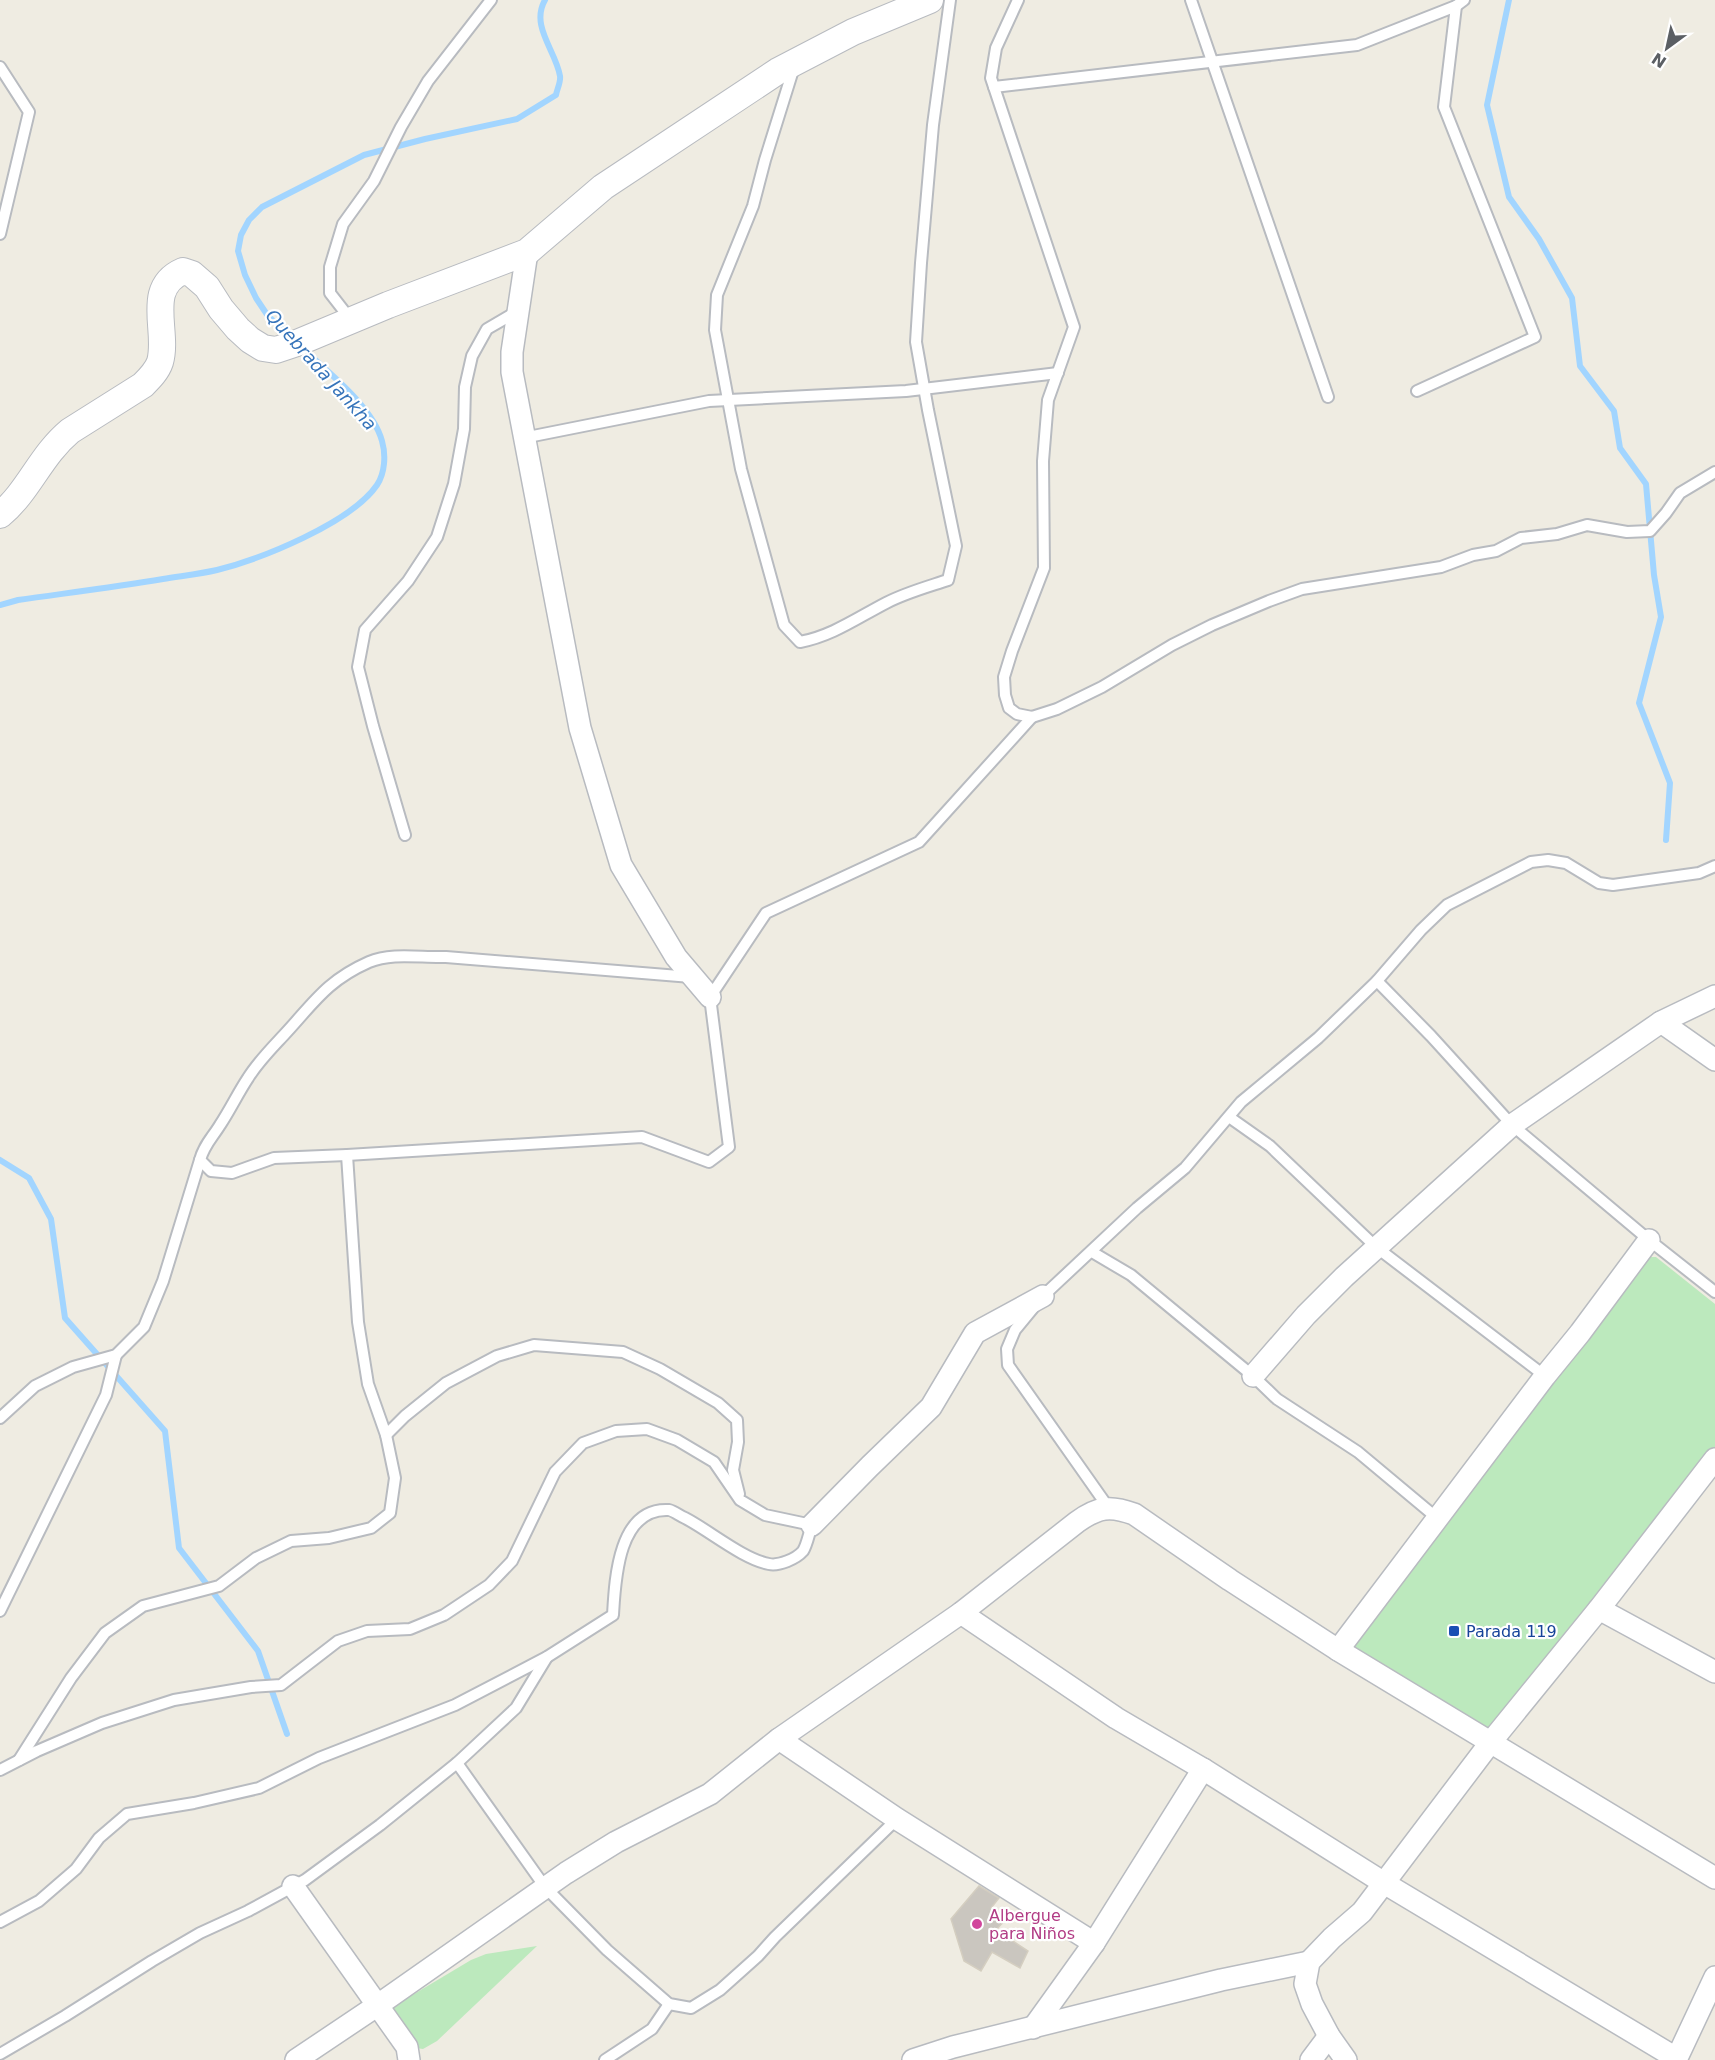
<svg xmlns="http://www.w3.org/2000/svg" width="1715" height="2060" font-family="'DejaVu Sans',sans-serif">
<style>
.green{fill:#bce9bd}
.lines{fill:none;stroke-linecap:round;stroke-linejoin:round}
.stream{stroke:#a2d5ff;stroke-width:6}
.building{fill:#cac6bf;stroke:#d4cec0;stroke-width:1.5}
.service-casing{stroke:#b8bbc0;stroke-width:14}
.minor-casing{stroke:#b8bbc0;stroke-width:24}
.tertiary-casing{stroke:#b8bbc0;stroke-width:28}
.service{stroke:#fff;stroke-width:10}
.minor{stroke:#fff;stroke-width:21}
.tertiary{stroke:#fff;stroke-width:26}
.transit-dot{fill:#1a4fb4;stroke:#fff;stroke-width:2}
.hotel-dot{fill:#d1479c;stroke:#fff;stroke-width:2}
.labels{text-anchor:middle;stroke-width:4.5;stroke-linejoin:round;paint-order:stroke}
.transit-label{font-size:16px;fill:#164399;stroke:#fff;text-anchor:start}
.hotel-label{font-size:16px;fill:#b23c85;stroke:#fff;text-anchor:start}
.water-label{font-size:18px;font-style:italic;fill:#3674ba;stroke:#fff}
</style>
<rect width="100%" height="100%" fill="#efece2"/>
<g class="green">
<path d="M1646 1257H1656L1715 1304V1449L1493 1728 1485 1730 1357 1654 1353 1645Z"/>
<path d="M537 1946 437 2041 423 2049 416 2048 388 2012 394 2006 471 1960 486 1954Z"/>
</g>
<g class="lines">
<g class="stream">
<path d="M1509 0 1487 105 1509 197 1539 239 1572 298 1580 366 1614 411 1620 448 1646 484 1654 575 1661 617 1639 703 1670 783 1666 840"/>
<path d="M291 337 268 316 256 298 245 275 238 251 241 235 249 220 262 207 364 155 425 139 517 119 556 95C557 89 561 82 560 76 556 51 530 26 545 0"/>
<path d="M0 605 18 600C67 593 115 587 163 579 181 576 200 574 217 570 261 559 351 523 377 485 385 473 386 455 382 441 373 407 328 372 302 348"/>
<path d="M0 1160 29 1178 51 1219 65 1318 165 1431 179 1548 258 1651 287 1734"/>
</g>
</g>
<path class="building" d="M979 1886 999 1898 991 1908 1007 1918 996 1930 1028 1951 1020 1968 992 1952 981 1971 964 1961 951 1919Z"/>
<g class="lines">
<g class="service-casing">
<g id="service">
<path d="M1018 0 996 48 991 78 1074 327 1048 400 1043 461 1044 568 1012 651 1004 677 1005 695 1009 708 1017 714 1032 717 1057 709 1102 687 1172 645 1212 625 1269 601 1302 589 1441 567 1473 555 1496 551 1521 538 1557 534 1587 525 1627 532 1650 531 1666 513 1680 493 1715 472"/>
<path d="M1191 0 1328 397"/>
<path d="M0 67 29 112 0 234"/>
<path d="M794 67 765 160 753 206 717 295 715 330 741 469 784 625 800 642C832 636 857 618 886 603 905 593 927 587 948 580L956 546 928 410 916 342 921 263 933 125 950 0"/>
<path d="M994 87 1357 45 1456 6 1464 0"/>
<path d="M351 320 330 293V267L343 224 374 181 401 127 428 81 491 0"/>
<path d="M1417 391 1535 337 1444 107 1456 6"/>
<path d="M523 438 709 401 906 391 1058 373"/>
<path d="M405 835 373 726 358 667 365 630 408 581 437 537 454 484 464 429 465 387 472 356 487 329 518 311"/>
<path d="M691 977 446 957C421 958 392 952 369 962 326 981 313 1004 283 1036 270 1050 258 1062 248 1078 238 1093 230 1110 220 1125 212 1138 204 1145 200 1160L211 1171 232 1173 274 1158 347 1155 642 1137 709 1162 729 1147 710 997 766 913 919 842 1032 717"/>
<path d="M1377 981 1431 1036 1512 1125 1649 1240 1715 1292"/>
<path d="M1229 1117 1270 1146 1376 1247 1545 1376"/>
<path d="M1092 1252 1131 1275 1253 1376 1277 1399 1358 1452 1437 1518"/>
<path d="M0 1418 35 1386 73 1367 116 1355 144 1327 163 1281 200 1160"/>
<path d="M386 1435 405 1416 446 1383 497 1356 534 1345 623 1352 660 1369 718 1403 737 1420 738 1442 733 1470 739 1494"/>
<path d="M1108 1507 1008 1365 1007 1349 1015 1330 1043 1296 1137 1208 1185 1168 1241 1102 1318 1038 1377 981 1421 930 1447 905 1531 862 1548 860 1566 863 1599 883 1613 885 1699 873 1715 866"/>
<path d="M0 1611 106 1395 116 1355"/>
<path d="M19 1760 71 1678 105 1633 143 1606 219 1586 256 1558 291 1541 329 1538 371 1528 390 1513 395 1478 386 1435 368 1384 358 1322 347 1155"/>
<path d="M457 1763 545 1887 607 1950 669 2004 691 2008 720 1990 758 1956 775 1937 897 1819"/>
<path d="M0 1770 37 1751 102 1723 174 1700 251 1687 281 1685 338 1641 367 1631 410 1629 444 1615 489 1585 512 1561 555 1472 583 1443 616 1431 647 1429 677 1440 714 1462 740 1500 765 1515 812 1525C809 1533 807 1545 803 1551 796 1559 779 1566 769 1564 743 1559 710 1531 685 1518 680 1516 674 1511 669 1510 618 1507 615 1580 613 1615L547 1657 455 1705 319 1758 259 1788 194 1803 127 1814 99 1838 76 1869 39 1901 0 1922"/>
<path d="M0 2054 65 2016 152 1961 200 1933 248 1911 305 1880 380 1825 457 1763 516 1708 547 1657"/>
<path d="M605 2060 652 2029 669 2004"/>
</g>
</g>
<g class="minor-casing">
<g id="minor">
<path d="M527 252 512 352V372L580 728 621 865 676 957 710 997"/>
<path d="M1661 1022 1715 1060"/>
<path d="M1253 1376 1306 1315 1344 1277 1512 1125 1661 1022 1715 996"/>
<path d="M812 1525 870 1466 931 1407 975 1333 1043 1296"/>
<path d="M1599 1609 1715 1672"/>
<path d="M961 1613 1116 1718 1203 1769 1384 1883 1676 2058"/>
<path d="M1338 1650 1545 1376 1580 1333 1649 1240"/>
<path d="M779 1739 897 1819 1094 1943"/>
<path d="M293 1886 407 2047 409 2060"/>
<path d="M1033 2028 1094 1943 1203 1769"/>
<path d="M296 2060 378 2005 566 1873 616 1842 710 1794 779 1739 961 1613 1077 1522C1098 1507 1110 1505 1134 1514L1230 1580 1338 1650 1715 1878"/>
<path d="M913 2060 953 2047 1221 1980 1309 1962"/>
<path d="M1311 2060 1329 2036"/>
<path d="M1346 2060 1329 2036 1312 2004 1305 1984 1309 1962 1332 1938 1362 1912 1490 1743 1599 1609 1715 1459"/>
<path d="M1676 2060 1715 1977"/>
</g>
</g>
<g class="tertiary-casing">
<path id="tertiary" d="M0 515C29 491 40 456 70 431L143 385C150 378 157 371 160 362 169 331 144 288 183 271L192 274 207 287 221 309 238 329 250 340 263 348 276 350 297 343 388 305 527 252 603 187 778 71 853 32 930 0"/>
</g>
<use href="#service" class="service"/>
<use href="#minor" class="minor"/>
<use href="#tertiary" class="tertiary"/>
</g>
<rect class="transit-dot" x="1448" y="1625" width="12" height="12" rx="3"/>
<circle class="hotel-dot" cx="977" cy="1924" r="6"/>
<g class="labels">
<g class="transit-label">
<text x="1466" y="1637">Parada 119</text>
</g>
<g class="hotel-label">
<text x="989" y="1921">Albergue<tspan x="989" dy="18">para Niños</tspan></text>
</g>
<g class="water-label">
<text transform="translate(321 370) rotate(48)" y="6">Quebrada Jankha</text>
</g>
</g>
<g transform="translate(1667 48) rotate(213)" stroke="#ffffff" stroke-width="4.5" paint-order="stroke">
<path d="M0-4.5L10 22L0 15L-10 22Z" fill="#5b5f64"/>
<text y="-9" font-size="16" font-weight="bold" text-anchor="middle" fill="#5b5f64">N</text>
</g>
</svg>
